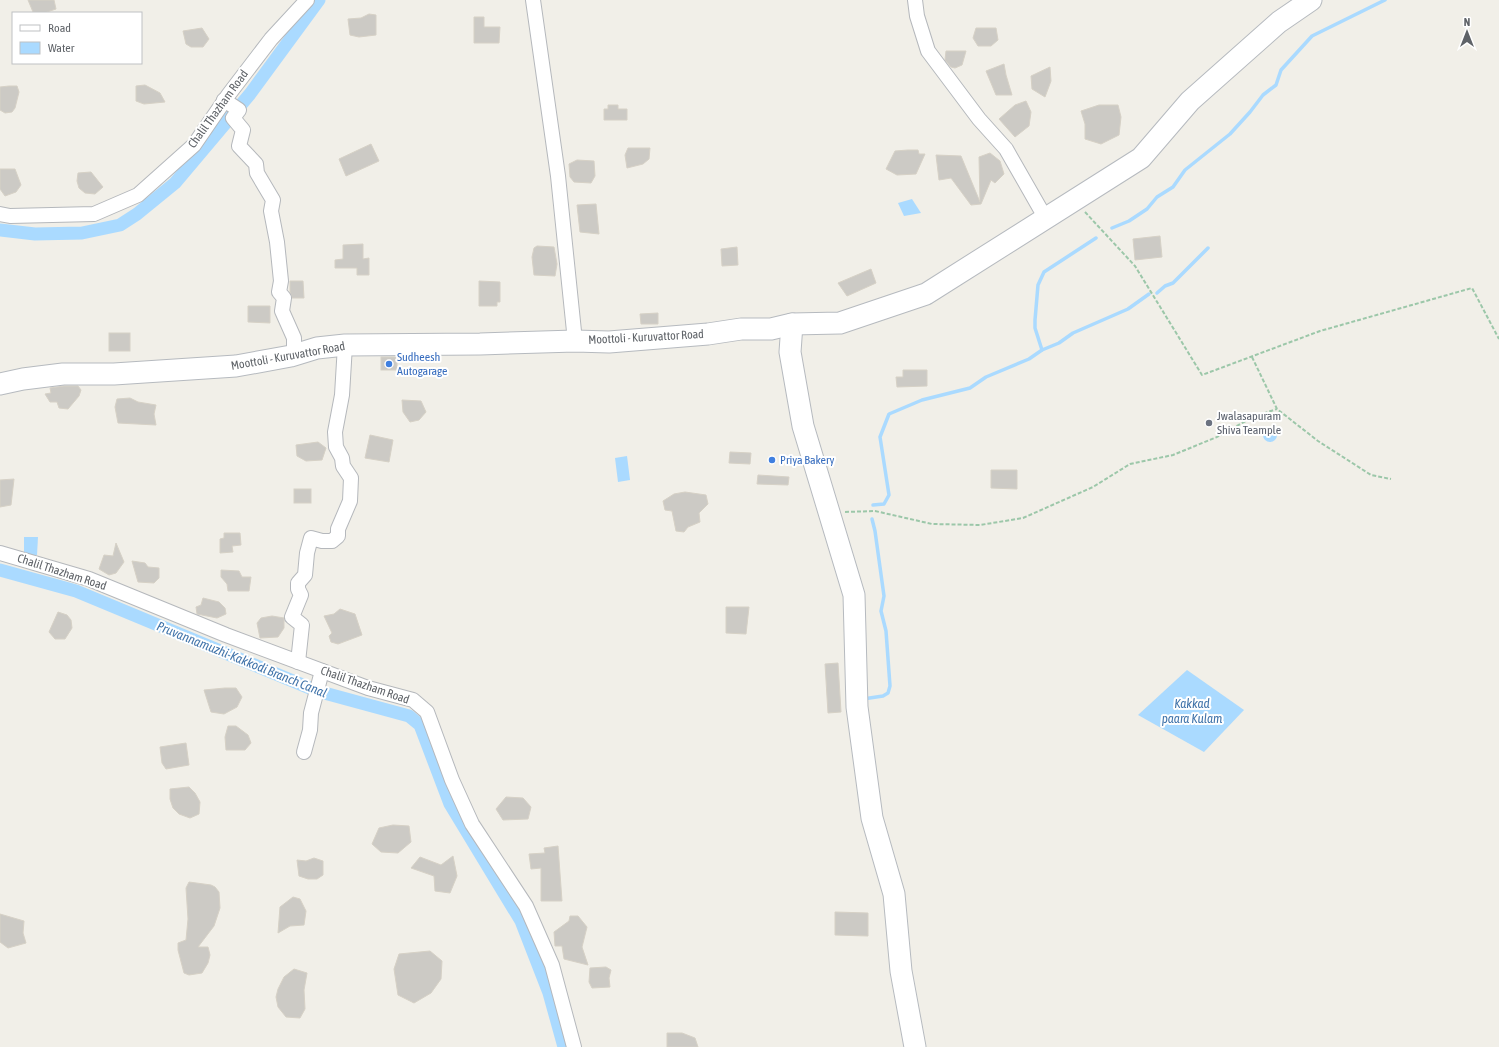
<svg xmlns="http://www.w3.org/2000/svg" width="1499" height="1047" font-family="'Asap Condensed',sans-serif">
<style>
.water{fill:#aadaff}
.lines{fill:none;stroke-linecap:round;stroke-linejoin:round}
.stream{stroke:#aadaff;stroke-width:3.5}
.canal{stroke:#aadaff;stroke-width:13}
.building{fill:#cccac5;stroke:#d6d1c6}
.minor-casing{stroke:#b5b8bc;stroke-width:16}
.secondary-casing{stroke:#b6babf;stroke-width:23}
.path{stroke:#9cc7a9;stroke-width:2;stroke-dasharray:4 2;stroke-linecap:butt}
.minor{stroke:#fff;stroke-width:14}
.secondary{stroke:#fff;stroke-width:21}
.shop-dot{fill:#3f7fe0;stroke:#fff;stroke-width:1.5}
.worship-dot{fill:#6b7280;stroke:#fff;stroke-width:1.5}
.labels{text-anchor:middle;stroke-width:4;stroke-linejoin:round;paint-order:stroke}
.street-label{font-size:12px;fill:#5f6368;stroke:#fff}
.shop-label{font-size:12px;fill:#366cbe;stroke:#fff;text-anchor:start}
.worship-label{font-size:12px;fill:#5b616d;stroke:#fff;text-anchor:start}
.water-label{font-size:13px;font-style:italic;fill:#4174aa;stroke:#fff}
</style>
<rect width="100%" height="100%" fill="#f1efe8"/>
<g class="water">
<path d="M912 199 921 213 904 216 898 203Z"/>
<circle cx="1270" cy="435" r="7"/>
<path d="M627 456 630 480 618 482 615 458Z"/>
<path d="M24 537H38L37 555H24Z"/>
<path d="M1187 670 1244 710 1204 752 1138 715Z"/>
</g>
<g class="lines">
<g class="stream">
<path d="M1112 228 1129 221 1147 209 1157 197 1173 187 1185 170 1230 134 1250 112 1263 95 1276 85 1281 70 1312 36 1385 0"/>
<path d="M1157 293 1165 286 1173 283 1208 248"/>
<path d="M1042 350 1059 343 1073 333 1128 309 1149 294"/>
<path d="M873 505 884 504 889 495 880 437 889 414 922 400 970 388 986 377 1029 359 1042 350 1035 328V320L1038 285 1044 272 1096 238"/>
<path d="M863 699 883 696 888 693 890 686 886 631 881 611 884 596 875 531 872 519"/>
</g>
<g class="canal">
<path d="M0 230 35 234 82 233 120 225 137 214 175 183 250 94 319 0"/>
<path d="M0 570 76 591 317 691 409 716 420 725 450 804 521 921 549 993 564 1047"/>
</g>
</g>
<g class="building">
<path d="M28 0H54L56 9 44 13 33 12Z"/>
<path d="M369 14 376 15V35L359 37 350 35 348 19 361 18Z"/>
<path d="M474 17H484V27H500L499 43H474Z"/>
<path d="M202 28 209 39 203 47H191L186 44 183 31Z"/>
<path d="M976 28H996L998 40 991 46H978L973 38Z"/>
<path d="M946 51H966L962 65 955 68 951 67 945 60Z"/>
<path d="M1004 64 1006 75 1012 95H996L986 71Z"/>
<path d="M1050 67 1051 81 1045 97 1032 89 1031 76Z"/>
<path d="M145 85 160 93 165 102 144 104 136 101V86Z"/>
<path d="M9 86H17L19 92 15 108 12 112 5 113 0 110V87Z"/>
<path d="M1026 101 1031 112 1029 126 1015 137 999 119 1015 105Z"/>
<path d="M608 105H618V109H627V120H604V109H608Z"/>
<path d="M1099 105H1118L1121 117 1119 135 1101 144 1085 139V124L1081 111Z"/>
<path d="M371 144 379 161 346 176 339 159Z"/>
<path d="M628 148H650L649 159 643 164 627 168 625 155Z"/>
<path d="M908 150H918L919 154H925L916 174 897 175 886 169 895 151Z"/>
<path d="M990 153 1000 161 1004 174 995 183 991 180 981 204 971 205 951 178 939 180 936 155 961 156 980 202 979 157Z"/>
<path d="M577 160 594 161 595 176 591 183 574 182 570 177 569 164Z"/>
<path d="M0 169H15L21 185 16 192 5 196 0 189Z"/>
<path d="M91 172 103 187 95 194 85 193 79 188 77 181 78 173Z"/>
<path d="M596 204 599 234 580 232 577 205Z"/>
<path d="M1160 236 1162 257 1135 260 1133 239Z"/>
<path d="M363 244V259L369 258V275H357V268H335V260L343 259V245Z"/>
<path d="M537 246 554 247 557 264 555 276 534 275 532 257 534 248Z"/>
<path d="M737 247 738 265 722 266 721 249Z"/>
<path d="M871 269 876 283 847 296 838 283Z"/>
<path d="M290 281H303L304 298H292L290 292Z"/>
<path d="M479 281 500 282V302H497V306H479Z"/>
<path d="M248 306H270V323L248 322Z"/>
<path d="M658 313V324H641L640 314Z"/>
<rect x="109" y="333" width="21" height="18"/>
<rect x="381" y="357" width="16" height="13"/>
<path d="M903 370H927V386L897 387 896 377H903Z"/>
<path d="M64 386H78L81 390 79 396 68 409 59 408 57 402H50L45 394 51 393 50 388Z"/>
<path d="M130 398 138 402 156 405 154 414 156 425 118 423 115 407 117 399Z"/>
<path d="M402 400 421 401 426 412 419 420 410 422 403 412Z"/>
<path d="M370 435 393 440 389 462 365 458Z"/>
<path d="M318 442 326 448 322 460 306 461 297 456 296 445Z"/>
<path d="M730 452 751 453 750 464 729 463Z"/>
<path d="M991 470H1017V489L991 488Z"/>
<path d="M758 475 789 477 788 485 757 484Z"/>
<path d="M14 479 11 505 0 507V480Z"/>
<rect x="294" y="489" width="17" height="14"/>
<path d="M685 492 706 495 708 504 699 513 700 522 688 527 684 532 676 531 672 511 665 510 663 501 674 494Z"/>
<path d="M224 533H240L241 545 232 546 233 552 220 553V539L224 538Z"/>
<path d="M116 543 124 562 116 573 109 575 99 569 104 555 113 556Z"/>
<path d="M132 561 145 563 148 567 159 568V578L154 583 138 582Z"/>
<path d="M221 570 239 571 242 577H251L249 591H228L227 584 221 577Z"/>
<path d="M203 598 219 602 225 608 226 614 217 618 197 614 196 607 201 605Z"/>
<path d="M726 607H749L746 634 726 633Z"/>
<path d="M340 609 355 614 362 635 338 644 331 642 329 636 332 633 324 616 334 614Z"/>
<path d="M58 612 67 615 71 620 72 628 65 639H55L49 632Z"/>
<path d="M272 616 284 618V628L278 637 260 638 257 623 261 618Z"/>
<path d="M838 663 841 712 828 713 825 664Z"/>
<path d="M225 688H236L242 697 237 707 224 714 211 712 204 690Z"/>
<path d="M228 726H236L248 735 251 743 245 750H226L225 737Z"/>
<path d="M186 743 189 765 166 769 162 763 160 747Z"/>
<path d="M189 787 195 793 200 802 199 814 190 818 179 814 173 808 170 799V789Z"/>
<path d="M506 797 523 798 531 807 528 819 503 820 496 809Z"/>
<path d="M393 825 409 826 411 842 398 853 381 852 372 844 379 828Z"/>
<path d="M558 846 562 901H541V868L531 869 529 854 545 853 544 848Z"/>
<path d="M453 856 457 876 450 893 435 891 434 876 411 868 420 857 441 865Z"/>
<path d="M314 858 323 861V875L317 879H308L299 876 297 860 306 861Z"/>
<path d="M189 882 211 885 215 887 219 892 220 908 214 926 198 947H208L210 955 208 963 202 973 189 975 184 973 178 950V943L186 940 188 919 186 888Z"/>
<path d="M293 897 300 899 306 911 304 925 290 926 278 933 280 907Z"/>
<path d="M835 912 868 913V936L835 935Z"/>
<path d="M0 914 24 921 23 933 26 943 8 948 0 942Z"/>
<path d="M570 916H578L587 927 582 947 588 965 564 959 562 946H555L554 932 569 921Z"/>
<path d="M430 951 442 961 441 979 431 993 414 1003 398 995 394 969 399 954Z"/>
<path d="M606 967 611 970 609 978 610 987 592 988 589 982 590 968Z"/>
<path d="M294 969 307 973 304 990 305 1009 300 1018 286 1017 278 1007 276 997 278 989 284 977Z"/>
<path d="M667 1033H682L695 1038 698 1047H667Z"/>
</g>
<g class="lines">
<g class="minor-casing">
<g id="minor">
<path d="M533 0 558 176 575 341"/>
<path d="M915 0 917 16 928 51 979 119 1006 149 1046 219"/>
<path d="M224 100 239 110 233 118 243 130 239 146 256 164 257 173 273 200 271 211 277 242 281 281 279 292 284 298 282 311 294 338V350L297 354"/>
<path d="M0 214 10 216 94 214 138 195 194 145 229 94 271 39 307 0"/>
<path d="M0 553 89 579 226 635 368 688 413 700 427 712 452 780 472 824 526 906 552 965 574 1047"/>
<path d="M298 662 302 625 292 617 301 595 298 589V583L305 575 307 553 311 538 322 541H332L338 536V529L350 501 351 478 343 466 342 458 336 447 335 432 342 395 345 345"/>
<path d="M304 752 310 730 311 713 322 671"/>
</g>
</g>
<g class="secondary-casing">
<g id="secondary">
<path d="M792 324 790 352 803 426 854 595 857 707 872 818 894 894 901 971 915 1047"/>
<path d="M0 384 23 379 63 374H114L236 366 291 356 317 348 345 345 480 344 575 341 609 342 708 334 741 329H771L792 324 840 323 926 294 1141 158 1190 101 1279 22 1311 0"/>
</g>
</g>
<g class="path">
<path d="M1085 212 1135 266 1202 375 1320 331 1472 288 1499 339"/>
<path d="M1252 357 1277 409 1318 441 1371 475 1391 479"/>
<path d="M845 512 875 511 932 524 980 525 1023 518 1093 487 1130 464 1173 455 1217 437 1253 417 1277 409"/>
</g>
<use href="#minor" class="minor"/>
<use href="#secondary" class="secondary"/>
</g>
<g class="shop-dot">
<circle cx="389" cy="364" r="4"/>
<circle cx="772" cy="460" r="4"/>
</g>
<circle class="worship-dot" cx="1209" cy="423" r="4"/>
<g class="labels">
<g class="street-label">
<text transform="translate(218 109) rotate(-54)" y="4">Chalil Thazham Road</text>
<text transform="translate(646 337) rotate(-3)" y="4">Moottoli - Kuruvattor Road</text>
<text transform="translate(288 356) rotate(-10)" y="4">Moottoli - Kuruvattor Road</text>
<text transform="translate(62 572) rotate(18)" y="4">Chalil Thazham Road</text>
<text transform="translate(365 685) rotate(19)" y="4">Chalil Thazham Road</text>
</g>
<g class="shop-label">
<text x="397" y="361">Sudheesh<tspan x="397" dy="14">Autogarage</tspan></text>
<text x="780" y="464">Priya Bakery</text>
</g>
<g class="worship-label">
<text x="1217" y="420">Jwalasapuram<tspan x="1217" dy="14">Shiva Teample</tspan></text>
</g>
<g class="water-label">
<text transform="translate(242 659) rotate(22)" y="5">Pruvannamuzhi-Kakkodi Branch Canal</text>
<text x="1192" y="708">Kakkad<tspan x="1192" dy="15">paara Kulam</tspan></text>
</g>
</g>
<rect x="12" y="12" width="130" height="52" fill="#ffffff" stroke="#bfc1c3"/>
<rect x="20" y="25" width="20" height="6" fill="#ffffff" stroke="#bfc1c3"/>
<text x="48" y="32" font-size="12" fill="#5f6368">Road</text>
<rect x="20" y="42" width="20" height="12" fill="#aadaff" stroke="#bfc1c3"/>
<text x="48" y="52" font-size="12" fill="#5f6368">Water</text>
<g transform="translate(1467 32)" stroke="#ffffff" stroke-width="3" paint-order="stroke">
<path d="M0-3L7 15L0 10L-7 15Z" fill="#5f6368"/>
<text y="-6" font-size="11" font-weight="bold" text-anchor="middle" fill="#5f6368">N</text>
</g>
</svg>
